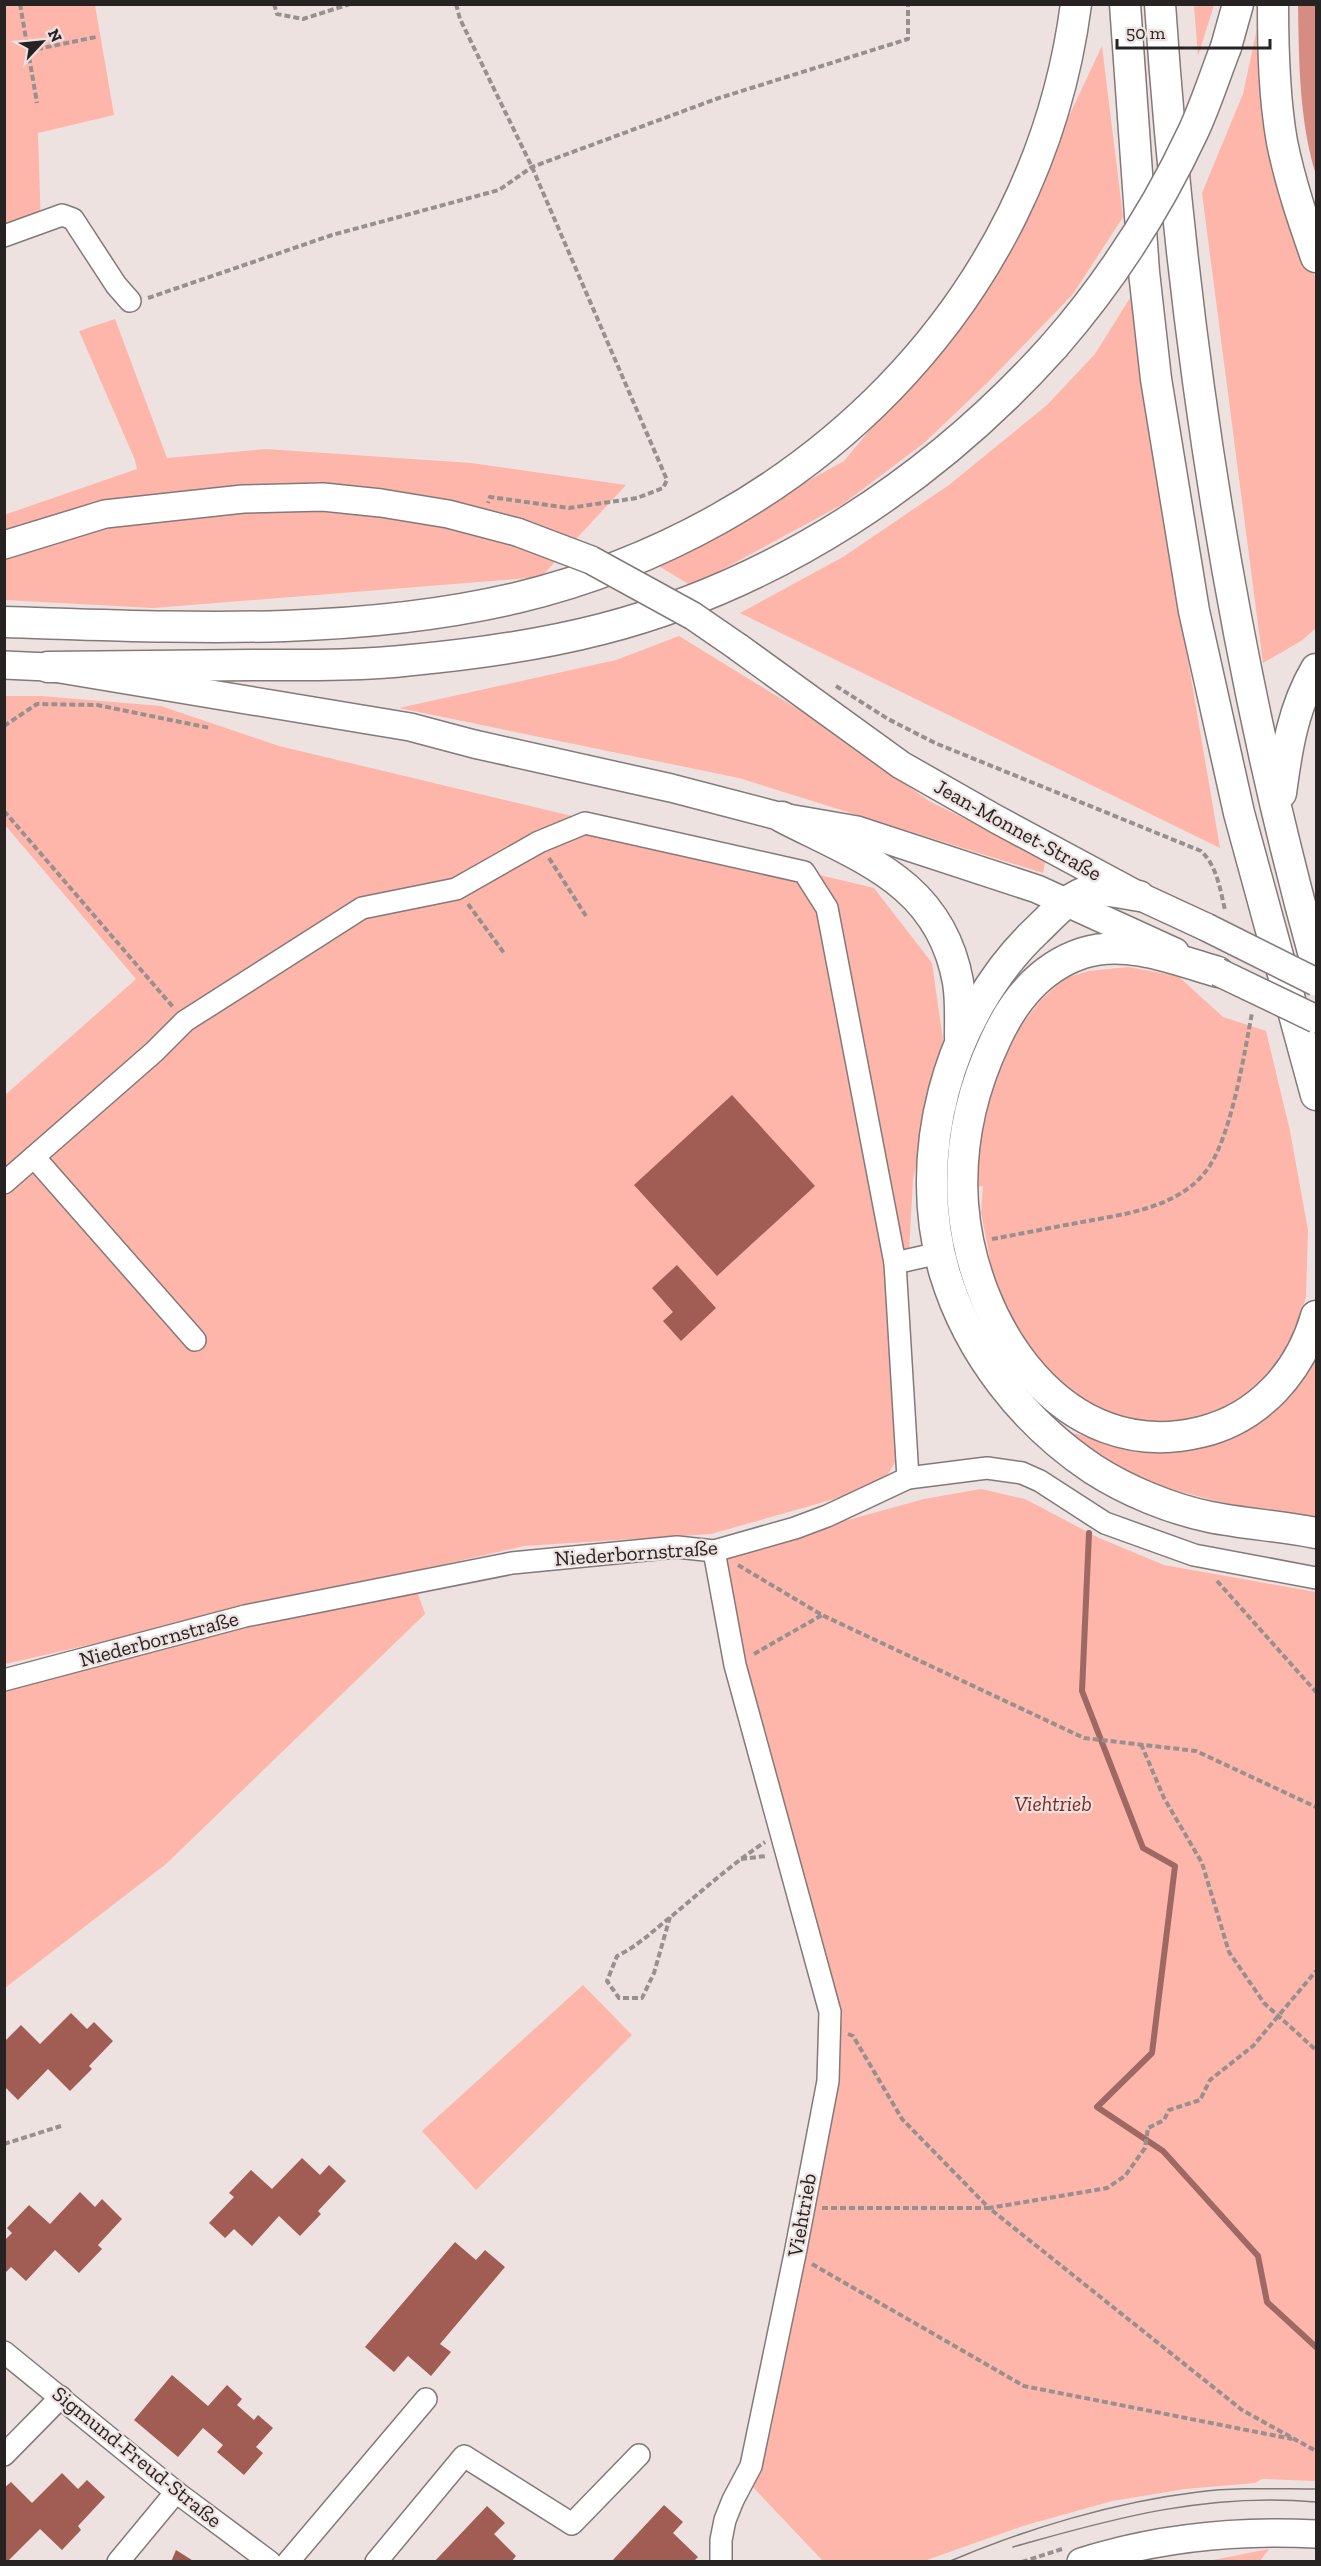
<svg xmlns="http://www.w3.org/2000/svg" width="1321" height="2566" font-family="'Zilla Slab',serif">
<style>
.green{fill:#feb5aa}
.forest{fill:#d68c82}
.lines{fill:none;stroke-linecap:round;stroke-linejoin:round}
.stream{stroke:#9d6962;stroke-width:6}
.building{fill:#a15c53}
.minor-casing{stroke:#837978;stroke-width:24}
.major-casing{stroke:#837978;stroke-width:30}
.highway-casing{stroke:#837978;stroke-width:33}
.path{stroke:#98908f;stroke-width:4;stroke-dasharray:6 3;stroke-linecap:butt}
.minor{stroke:#fff;stroke-width:21}
.major{stroke:#fff;stroke-width:27}
.highway{stroke:#fff;stroke-width:30}
.tram{stroke:#817a79;stroke-width:1.5}
.major-bridge-casing{stroke:#837978;stroke-width:30;stroke-linecap:butt}
.highway-bridge-casing{stroke:#837978;stroke-width:33;stroke-linecap:butt}
.major-bridge{stroke:#fff;stroke-width:27}
.highway-bridge{stroke:#fff;stroke-width:30}
.labels{text-anchor:middle;stroke-width:4.5;stroke-linejoin:round;paint-order:stroke}
.street-label{font-size:21px;fill:#272323;stroke:#ede2e0}
.park-label{font-size:21px;font-style:italic;fill:#812922;stroke:#ede2e0}
</style>
<rect width="100%" height="100%" fill="#ede2e0"/>
<g class="green">
<path d="M5 5H95L114 115 38 133 41 228 5 237Z"/>
<path d="M1194 5H1214L1198 56Z"/>
<path d="M1262 5 1271 160 1316 279V628L1301 641 1263 663 1202 193 1243 94Z"/>
<path d="M1102 46 1123 217 1073 294 987 383 924 443 843 504 692 586 657 565 844 461 988 288Z"/>
<path d="M1133 293 1155 467 1220 848 740 613 843 557 949 485 1047 405 1095 354Z"/>
<path d="M115 319 167 458 266 449 471 463 626 485 541 577 153 608 5 600 4 515 137 469 135 460 79 331Z"/>
<path d="M679 636 817 721 929 801 1046 859 1043 873 739 778 399 708 616 660Z"/>
<path d="M5 696H41L161 706 279 746 874 888 932 963 943 1040 913 1180 902 1379 904 1449 880 1486 711 1534 524 1546 5 1664 4 1096 136 979 5 825Z"/>
<path d="M1128 967 1178 976 1223 1017 1266 1031 1290 1131 1308 1230 1306 1297 1290 1349 1259 1391 1217 1414 1171 1423 1123 1421 1044 1379 994 1280 981 1212 983 1186 975 1187V1157L1004 1047 1041 1000 1065 978 1089 971Z"/>
<path d="M1316 1352V1524L1267 1514 1143 1482 1065 1431C1093 1438 1122 1447 1150 1451 1192 1456 1246 1434 1278 1408 1296 1394 1307 1371 1316 1352Z"/>
<path d="M981 1489 1025 1499 1099 1538 1164 1565 1316 1592V2481L1262 2479 1255 2483 1185 2489 1112 2501 1023 2526 921 2562 823 2561 750 2484 836 2081 717 1556 924 1499Z"/>
<path d="M415 1585 425 1614 166 1864 5 1988V1686Z"/>
<path d="M583 1985 632 2035 476 2190 422 2131Z"/>
<path d="M1269 2549 1260 2561H1205H1208Z"/>
</g>
<path class="forest" d="M1298 5H1316V175C1299 120 1299 61 1298 5Z"/>
<g class="lines">
<path class="stream" d="M1089 1533 1082 1691 1143 1848 1175 1866 1152 2053 1097 2107 1163 2151 1258 2256 1267 2302 1316 2347"/>
</g>
<g class="building">
<path d="M732 1095 815 1186 717 1276 634 1185Z"/>
<path d="M677 1265 716 1308 681 1341 663 1321 673 1312 652 1288Z"/>
<path d="M71 2013 87 2029 94 2022 113 2041 89 2066 92 2069 70 2091 48 2069 18 2100 4 2086V2042L21 2025 40 2044Z"/>
<path d="M302 2158 320 2175 329 2165 346 2181 318 2211 321 2214 300 2236 279 2216 252 2246 234 2229 225 2238 209 2223 234 2197 229 2193 251 2170 272 2189Z"/>
<path d="M80 2192 95 2207 102 2199 122 2219 98 2245 102 2249 79 2273 55 2250 26 2281 11 2267 4 2274V2241L12 2233 7 2228 29 2205 50 2224Z"/>
<path d="M455 2242 476 2260 485 2250 505 2267 440 2344 451 2352 431 2376 408 2356 394 2372 365 2347Z"/>
<path d="M172 2375 208 2406 227 2385 242 2399 237 2405 254 2420 258 2415 273 2428 256 2447 263 2453 244 2475 217 2452 223 2445 203 2428 178 2457 134 2420Z"/>
<path d="M62 2473 78 2489 87 2480 105 2497 78 2526 81 2530 62 2550 40 2529 7 2562 4 2559V2488L11 2482 32 2503Z"/>
<path d="M664 2505 683 2522 673 2533 698 2557 693 2562H611Z"/>
<path d="M487 2506 505 2523 494 2534 516 2556 511 2562H434Z"/>
<path d="M176 2550 195 2562H171Z"/>
</g>
<g class="lines">
<g class="minor-casing">
<g id="minor">
<path d="M4 236 62 215 73 219 116 285 130 301"/>
<path d="M34 1157 195 1340"/>
<path d="M4 1183 154 1052 185 1021 362 908 456 889 539 842 585 823 804 872 827 908 895 1263 908 1478"/>
<path d="M895 1263 926 1256"/>
<path d="M714 1551 735 1665 830 2012 828 2081 795 2254 751 2466 733 2500 725 2520 721 2540V2562"/>
<path d="M4 1680 245 1616 512 1563 677 1547 714 1551 795 1528 827 1516 908 1478 987 1468 1022 1473 1040 1481 1105 1523 1194 1555 1316 1578"/>
<path d="M4 2352 176 2492 270 2562"/>
<path d="M4 2455 61 2397"/>
<path d="M118 2562 176 2492"/>
<path d="M288 2562 426 2399"/>
<path d="M376 2562 464 2456 572 2524 639 2455"/>
</g>
</g>
<g class="major-casing">
<g id="major">
<path d="M4 545 105 514 243 499 323 497 381 503 448 514 517 532"/>
<path d="M738 647 901 765 996 819 1139 896 1206 927"/>
<path d="M4 665 48 667 410 727 474 744 671 788 782 817 857 830 1037 889 1175 952"/>
<path d="M1081 2562C1157 2538 1237 2530 1316 2534"/>
</g>
</g>
<g class="highway-casing">
<g id="highway">
<path d="M1125 4 1144 272 1156 379 1194 611 1239 813 1316 1095"/>
<path d="M1160 4C1182 328 1229 651 1316 963"/>
<path d="M1273 4C1273 50 1274 97 1282 142 1290 182 1303 220 1316 257"/>
<path d="M1226 47 1238 4"/>
<path d="M4 622C174 627 350 637 516 598 804 529 1037 305 1076 4"/>
<path d="M48 667C116 666 184 666 252 665 305 665 359 666 412 660 476 654 540 645 602 629 777 584 935 479 1054 346"/>
<path d="M1281 793C1287 748 1293 708 1316 669"/>
<path d="M782 817C861 858 940 882 958 982 961 1000 960 1019 960 1037"/>
<path d="M1139 896C1124 894 1105 888 1090 891 1069 895 1051 917 1036 931 947 1016 910 1157 945 1274 969 1353 1024 1423 1093 1469 1127 1491 1171 1509 1210 1517 1245 1524 1281 1526 1316 1533"/>
<path d="M1218 972C1177 960 1126 939 1083 953 1040 967 1013 1001 995 1041 971 1092 959 1147 963 1204 972 1324 1062 1466 1201 1432 1259 1418 1300 1372 1316 1316"/>
</g>
</g>
<g class="path">
<path d="M20 4 37 103"/>
<path d="M274 4 277 14 303 19 350 4"/>
<path d="M456 4 460 19 532 167 667 480 663 488 637 498 569 508 490 497 488 503"/>
<path d="M28 51 96 37"/>
<path d="M148 298 332 235 499 190 532 167 716 99 908 39V4"/>
<path d="M836 686 888 719 935 743 1201 851C1217 866 1220 889 1225 910"/>
<path d="M4 726 37 704 97 705 210 728"/>
<path d="M4 811 173 1007"/>
<path d="M549 858 586 916"/>
<path d="M468 904 504 953"/>
<path d="M992 1239C1020 1234 1049 1228 1077 1223 1123 1214 1180 1209 1209 1167 1232 1132 1244 1055 1252 1013"/>
<path d="M738 1565 822 1615 1084 1738 1196 1751 1316 1807"/>
<path d="M1217 1581 1316 1692"/>
<path d="M754 1654 822 1615"/>
<path d="M1141 1744 1164 1798 1202 1863 1229 1952 1264 2003 1316 2050"/>
<path d="M741 1859 766 1856"/>
<path d="M670 1917 654 1973 642 1998H619L607 1981 617 1956C638 1946 654 1930 673 1915 703 1890 732 1864 765 1842"/>
<path d="M848 2034 853 2036 902 2119 989 2208 1107 2188 1125 2176 1145 2148 1148 2128 1164 2120 1169 2110 1200 2100 1210 2080 1253 2046 1316 1971"/>
<path d="M4 2144 61 2126"/>
<path d="M822 2208H989L1242 2410 1316 2451"/>
<path d="M812 2264 1024 2386 1292 2439"/>
<path d="M1022 2562 1062 2549"/>
</g>
<use href="#minor" class="minor"/>
<use href="#major" class="major"/>
<use href="#highway" class="highway"/>
<g class="tram">
<path d="M1013 2547C1114 2518 1210 2492 1316 2502"/>
<path d="M948 2562C1025 2529 1115 2502 1198 2492 1237 2487 1277 2489 1316 2489"/>
</g>
<g class="major-bridge-casing">
<g id="major-bridge">
<path d="M517 532 591 560 693 616 738 647"/>
<path d="M1206 927 1316 982"/>
<path d="M1218 972 1316 1019"/>
</g>
</g>
<g class="highway-bridge-casing">
<path id="highway-bridge" d="M1054 346C1110 282 1157 209 1193 132 1206 104 1215 75 1226 47"/>
</g>
<use href="#major-bridge" class="major-bridge"/>
<use href="#highway-bridge" class="highway-bridge"/>
</g>
<g class="labels">
<g class="street-label">
<text transform="translate(1018 830) rotate(29)" y="7">Jean-Monnet-Straße</text>
<text transform="translate(636 1553) rotate(-4)" y="7">Niederbornstraße</text>
<text transform="translate(159 1639) rotate(-15)" y="7">Niederbornstraße</text>
<text transform="translate(802 2215) rotate(-80)" y="7">Viehtrieb</text>
<text transform="translate(137 2457) rotate(39)" y="7">Sigmund-Freud-Straße</text>
</g>
<g class="park-label">
<text x="1053" y="1811">Viehtrieb</text>
</g>
</g>
<rect width="1321" height="2566" fill="none" stroke="#272323" stroke-width="12"/>
<g transform="translate(42 42) rotate(64)" stroke="#ede2e0" stroke-width="4.5" paint-order="stroke">
<path d="M0-4.5L10 22L0 15L-10 22Z" fill="#272323"/>
<text y="-9" font-size="16" font-weight="bold" text-anchor="middle" fill="#272323">N</text>
</g>
<path d="M1117 39v9h153v-9" fill="none" stroke="#272323" stroke-width="3"/>
<text x="1126" y="39" font-size="18" fill="#272323" stroke="#ede2e0" stroke-width="4.5" paint-order="stroke">50 m</text>
</svg>
